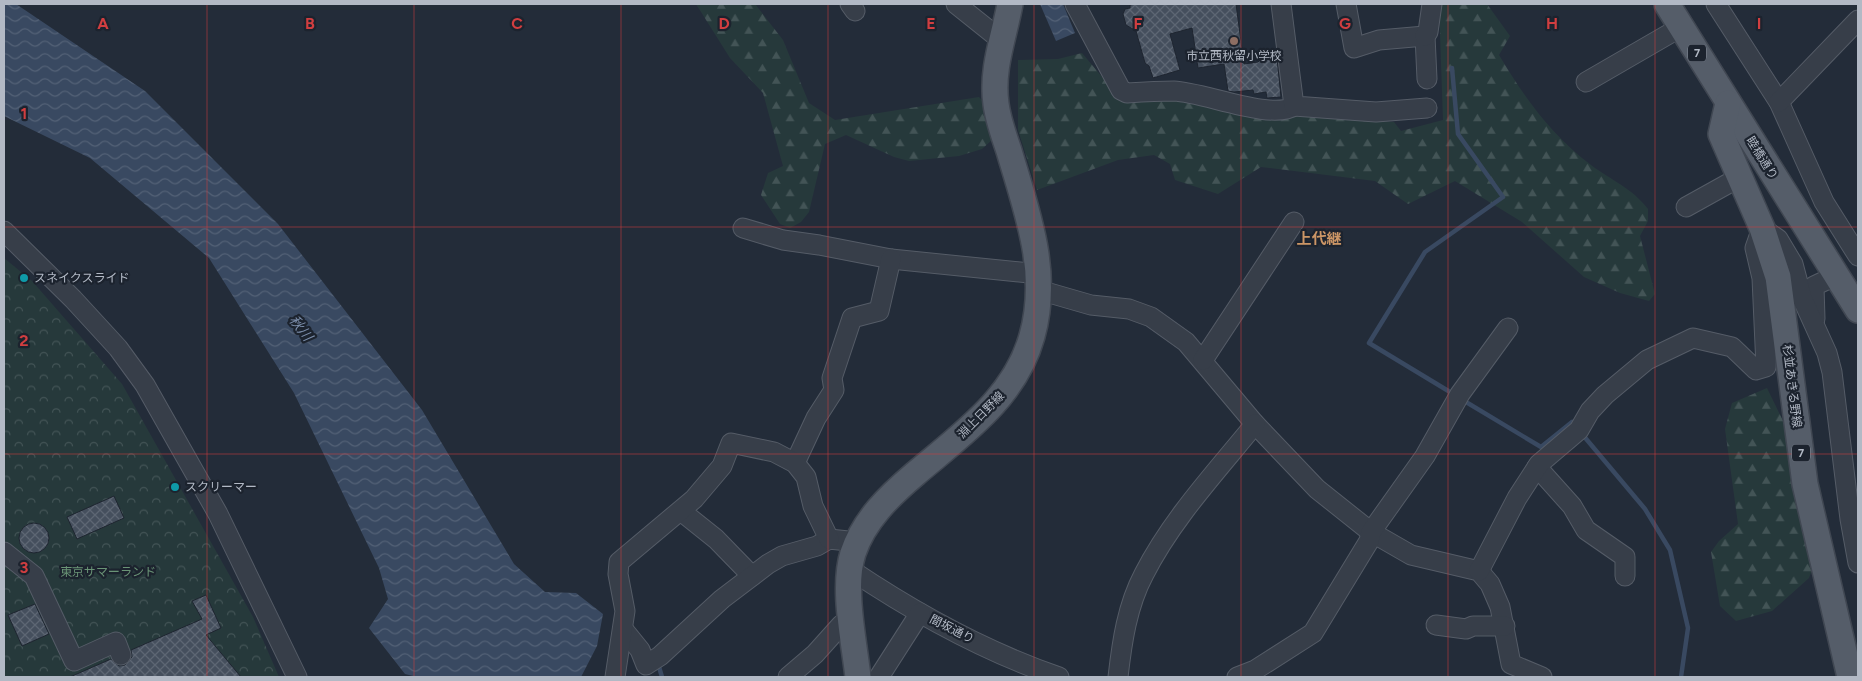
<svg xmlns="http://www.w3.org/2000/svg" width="1862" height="681" font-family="Figtree,'Noto Sans JP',sans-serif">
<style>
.forest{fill:url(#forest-firs)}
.park{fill:url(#park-crowns)}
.water{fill:url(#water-waves)}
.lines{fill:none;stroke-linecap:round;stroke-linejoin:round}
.stream{stroke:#394961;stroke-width:4.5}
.building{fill:url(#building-cross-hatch);stroke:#1e2530}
.minor-casing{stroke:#555c67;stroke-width:21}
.major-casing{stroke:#404752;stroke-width:28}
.minor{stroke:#373e49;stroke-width:19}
.major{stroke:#555d69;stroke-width:25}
.grid{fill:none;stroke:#d13e40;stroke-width:1;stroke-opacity:0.55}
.education-dot{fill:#8d6e63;stroke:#1c232e;stroke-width:2}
.culture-dot{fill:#0f9aa8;stroke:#1c232e;stroke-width:2}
.labels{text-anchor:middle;stroke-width:4.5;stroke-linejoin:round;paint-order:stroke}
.shield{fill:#1c232e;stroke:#858c98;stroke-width:1}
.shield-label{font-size:11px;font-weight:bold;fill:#b2b9c5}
.poi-label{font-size:12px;fill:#b2b9c5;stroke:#1c232e;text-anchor:start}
.street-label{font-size:12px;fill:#b2b9c5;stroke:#1c232e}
.park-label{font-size:12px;fill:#6a9476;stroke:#1c232e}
.water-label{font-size:14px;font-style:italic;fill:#7c8eab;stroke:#1c232e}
.quarter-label{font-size:15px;font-weight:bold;fill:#cc9666;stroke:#1c232e}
.grid-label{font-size:16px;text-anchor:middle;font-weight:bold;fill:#d13e40;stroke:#1c232e;stroke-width:4.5;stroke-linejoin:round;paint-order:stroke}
</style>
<defs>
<pattern id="forest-firs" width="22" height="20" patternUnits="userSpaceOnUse" patternTransform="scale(1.25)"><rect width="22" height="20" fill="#26393b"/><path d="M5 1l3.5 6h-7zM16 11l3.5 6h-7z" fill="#435456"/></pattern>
<pattern id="park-crowns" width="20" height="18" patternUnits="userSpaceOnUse" patternTransform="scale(1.25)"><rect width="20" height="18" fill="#26393b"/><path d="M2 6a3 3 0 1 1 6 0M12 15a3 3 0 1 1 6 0" fill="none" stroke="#435456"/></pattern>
<pattern id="water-waves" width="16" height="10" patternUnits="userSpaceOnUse" patternTransform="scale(1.25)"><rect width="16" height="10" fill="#394961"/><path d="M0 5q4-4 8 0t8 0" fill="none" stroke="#536176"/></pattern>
<pattern id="building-cross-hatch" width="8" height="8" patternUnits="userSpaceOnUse" patternTransform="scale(1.25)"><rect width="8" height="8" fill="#454f5d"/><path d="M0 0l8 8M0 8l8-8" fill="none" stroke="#5d6673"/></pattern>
</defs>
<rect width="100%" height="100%" fill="#232c39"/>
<g class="forest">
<path d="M696 4H755L783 40 809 103 835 120 979 97 991 110 993 139 982 149 959 156 909 161 894 157 846 135 825 144 809 212 801 222 790 228 780 224 761 195 768 173 783 166 763 93 730 58Z"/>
<path d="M1439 4H1487L1510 36 1499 55C1524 97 1551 135 1591 165 1612 181 1631 187 1648 209V221L1640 236 1655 294 1649 301 1620 293 1584 277 1522 222 1455 181 1408 204 1375 181 1261 167 1218 194 1175 180 1170 164 1154 155 1118 160 1037 190 1018 130V60L1058 59 1082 53 1108 84 1289 115 1394 122 1401 131 1443 120Z"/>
<path d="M1767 388 1787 429 1820 486 1831 546 1813 567 1809 578 1772 611 1736 621 1720 606 1711 552 1719 541 1738 524 1725 429 1732 403Z"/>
</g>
<path class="park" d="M4 258 32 281 122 384 253 617 279 677H4Z"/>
<g class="water">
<path d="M4 4H16L145 91 278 224 422 410 514 564 545 592 576 593 603 614 597 646 581 677H417L405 674 369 628 388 599 379 568 294 393 209 258 90 158 4 116Z"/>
<path d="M1040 4H1063L1075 33 1056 41Z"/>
</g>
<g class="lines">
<g class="stream">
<path d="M1452 68 1458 134 1503 197 1425 252 1369 343 1455 395"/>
<path d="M1461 399 1541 447 1572 422 1575 426"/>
<path d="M1582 434 1645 509 1670 550 1688 628 1681 677"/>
<path d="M659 667 662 677"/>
</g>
</g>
<g class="building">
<path d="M1135 4H1236L1244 64 1258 62 1266 54 1277 58 1281 97 1267 98 1266 92 1254 94 1253 90 1234 92 1228 91 1224 64 1198 68 1192 28 1170 34 1180 70 1153 78 1149 66 1145 63 1136 31 1126 25 1123 14 1125 9 1130 8V5Z"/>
<path d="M114 496 124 518 77 539 67 517Z"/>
<circle cx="34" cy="538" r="15"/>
<path d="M206 595 221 628 206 635 241 677H70L111 659 119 666 125 665 132 657 131 650 202 619 192 601Z"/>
<path d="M35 604 49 634 22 646 8 615Z"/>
</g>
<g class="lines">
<g class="minor-casing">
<g id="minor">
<path d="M850 4 855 11"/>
<path d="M956 4 1001 40"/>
<path d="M1075 4 1121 90 1127 93C1142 92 1158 91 1174 91 1203 92 1272 121 1294 106"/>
<path d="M1281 4 1294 106 1376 112 1427 108"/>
<path d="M1346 4 1354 48 1379 40 1425 36 1427 79"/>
<path d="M1716 4 1779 102 1824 202 1858 256"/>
<path d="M1425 36 1428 32 1432 4"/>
<path d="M1586 82 1681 27"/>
<path d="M1779 102 1858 20"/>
<path d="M1686 207 1740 177"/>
<path d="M743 228 783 240 819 245 891 259 1039 274"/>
<path d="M4 231 73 299 118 348 145 385 218 514 297 677"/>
<path d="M1039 290 1091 305 1129 309 1151 317 1186 342 1255 424 1317 489 1371 532 1411 555 1479 571 1490 584 1500 607 1511 664 1542 677"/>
<path d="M1815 319 1814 286 1835 276"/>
<path d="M1203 360 1294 222"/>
<path d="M795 463 816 418 834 390 832 378 852 318 879 311 891 259"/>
<path d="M1537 467 1572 506 1586 530 1625 557V576"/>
<path d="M681 511 716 539 752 576"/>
<path d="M4 552 34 576 74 661 116 642 121 655"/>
<path d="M851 570C915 613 986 652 1059 677"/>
<path d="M1479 571 1517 498 1539 464 1579 430 1590 411 1605 395 1647 360 1693 338 1732 347 1756 370 1766 367 1762 278 1755 248 1762 228 1778 239 1793 264 1802 298 1827 353 1832 372 1850 519 1858 563"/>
<path d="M1436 625 1466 629 1473 626H1505"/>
<path d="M623 629 640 650 646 665 660 656 722 599 768 564 782 556 817 546 829 539 858 542"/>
<path d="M615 677 625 611 618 574 619 562 694 499 722 466 731 443 774 452 795 463 806 477 813 506 829 539"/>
<path d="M788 677 815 654 841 625 852 622"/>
<path d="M879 677 920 613"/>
<path d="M1118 677C1122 642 1127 606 1144 574 1172 519 1216 472 1255 424"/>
<path d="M1237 677 1255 670 1313 633 1369 541 1371 532 1425 456 1460 394 1508 328"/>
</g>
</g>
<g class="major-casing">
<g id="major">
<path d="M1667 4 1858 310"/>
<path d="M1728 103 1721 134 1762 228 1778 277 1805 484 1850 677"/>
<path d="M858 677C854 641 842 588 853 553 864 520 889 496 915 474 962 434 1015 398 1032 336 1050 272 1027 212 1009 151 1004 136 998 120 996 104 991 69 1004 37 1010 4"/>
</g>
</g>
<use href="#minor" class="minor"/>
<use href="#major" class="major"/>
</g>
<path class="grid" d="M207 4V677M414 4V677M621 4V677M828 4V677M1034 4V677M1241 4V677M1448 4V677M1655 4V677M4 227H1858M4 454H1858"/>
<circle class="education-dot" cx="1234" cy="41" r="5"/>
<g class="culture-dot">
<circle cx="24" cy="278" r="5"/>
<circle cx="175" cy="487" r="5"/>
</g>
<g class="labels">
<g class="shield">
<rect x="1688" y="44.5" width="18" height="17" rx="4"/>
<rect x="1792" y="444.5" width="18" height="17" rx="4"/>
</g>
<g class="shield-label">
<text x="1697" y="57">7</text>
<text x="1801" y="457">7</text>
</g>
<g class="poi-label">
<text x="1234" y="60" text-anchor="middle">市立西秋留小学校</text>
<text x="34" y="282">スネイクスライド</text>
<text x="185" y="491">スクリーマー</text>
</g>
<g class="street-label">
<text transform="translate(1762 158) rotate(58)" y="4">睦橋通り</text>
<text transform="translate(1792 386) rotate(83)" y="4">杉並あきる野線</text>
<text transform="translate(981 415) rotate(-45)" y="4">淵上日野線</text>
<text transform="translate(952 629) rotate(27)" y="4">間坂通り</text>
</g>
<g class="park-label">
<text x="108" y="576">東京サマーランド</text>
</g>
<g class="water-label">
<text transform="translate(301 328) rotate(52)" y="5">秋川</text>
</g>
<g class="quarter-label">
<text x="1319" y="244">上代継</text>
</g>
</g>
<g class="grid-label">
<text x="103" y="29">A</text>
<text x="310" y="29">B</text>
<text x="517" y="29">C</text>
<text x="724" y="29">D</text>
<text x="931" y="29">E</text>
<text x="1138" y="29">F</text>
<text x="1345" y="29">G</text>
<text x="1552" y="29">H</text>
<text x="1759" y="29">I</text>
<text x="24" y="119">1</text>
<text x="24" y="346">2</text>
<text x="24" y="573">3</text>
</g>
<rect width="1862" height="681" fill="none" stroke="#b2b9c5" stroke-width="10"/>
</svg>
